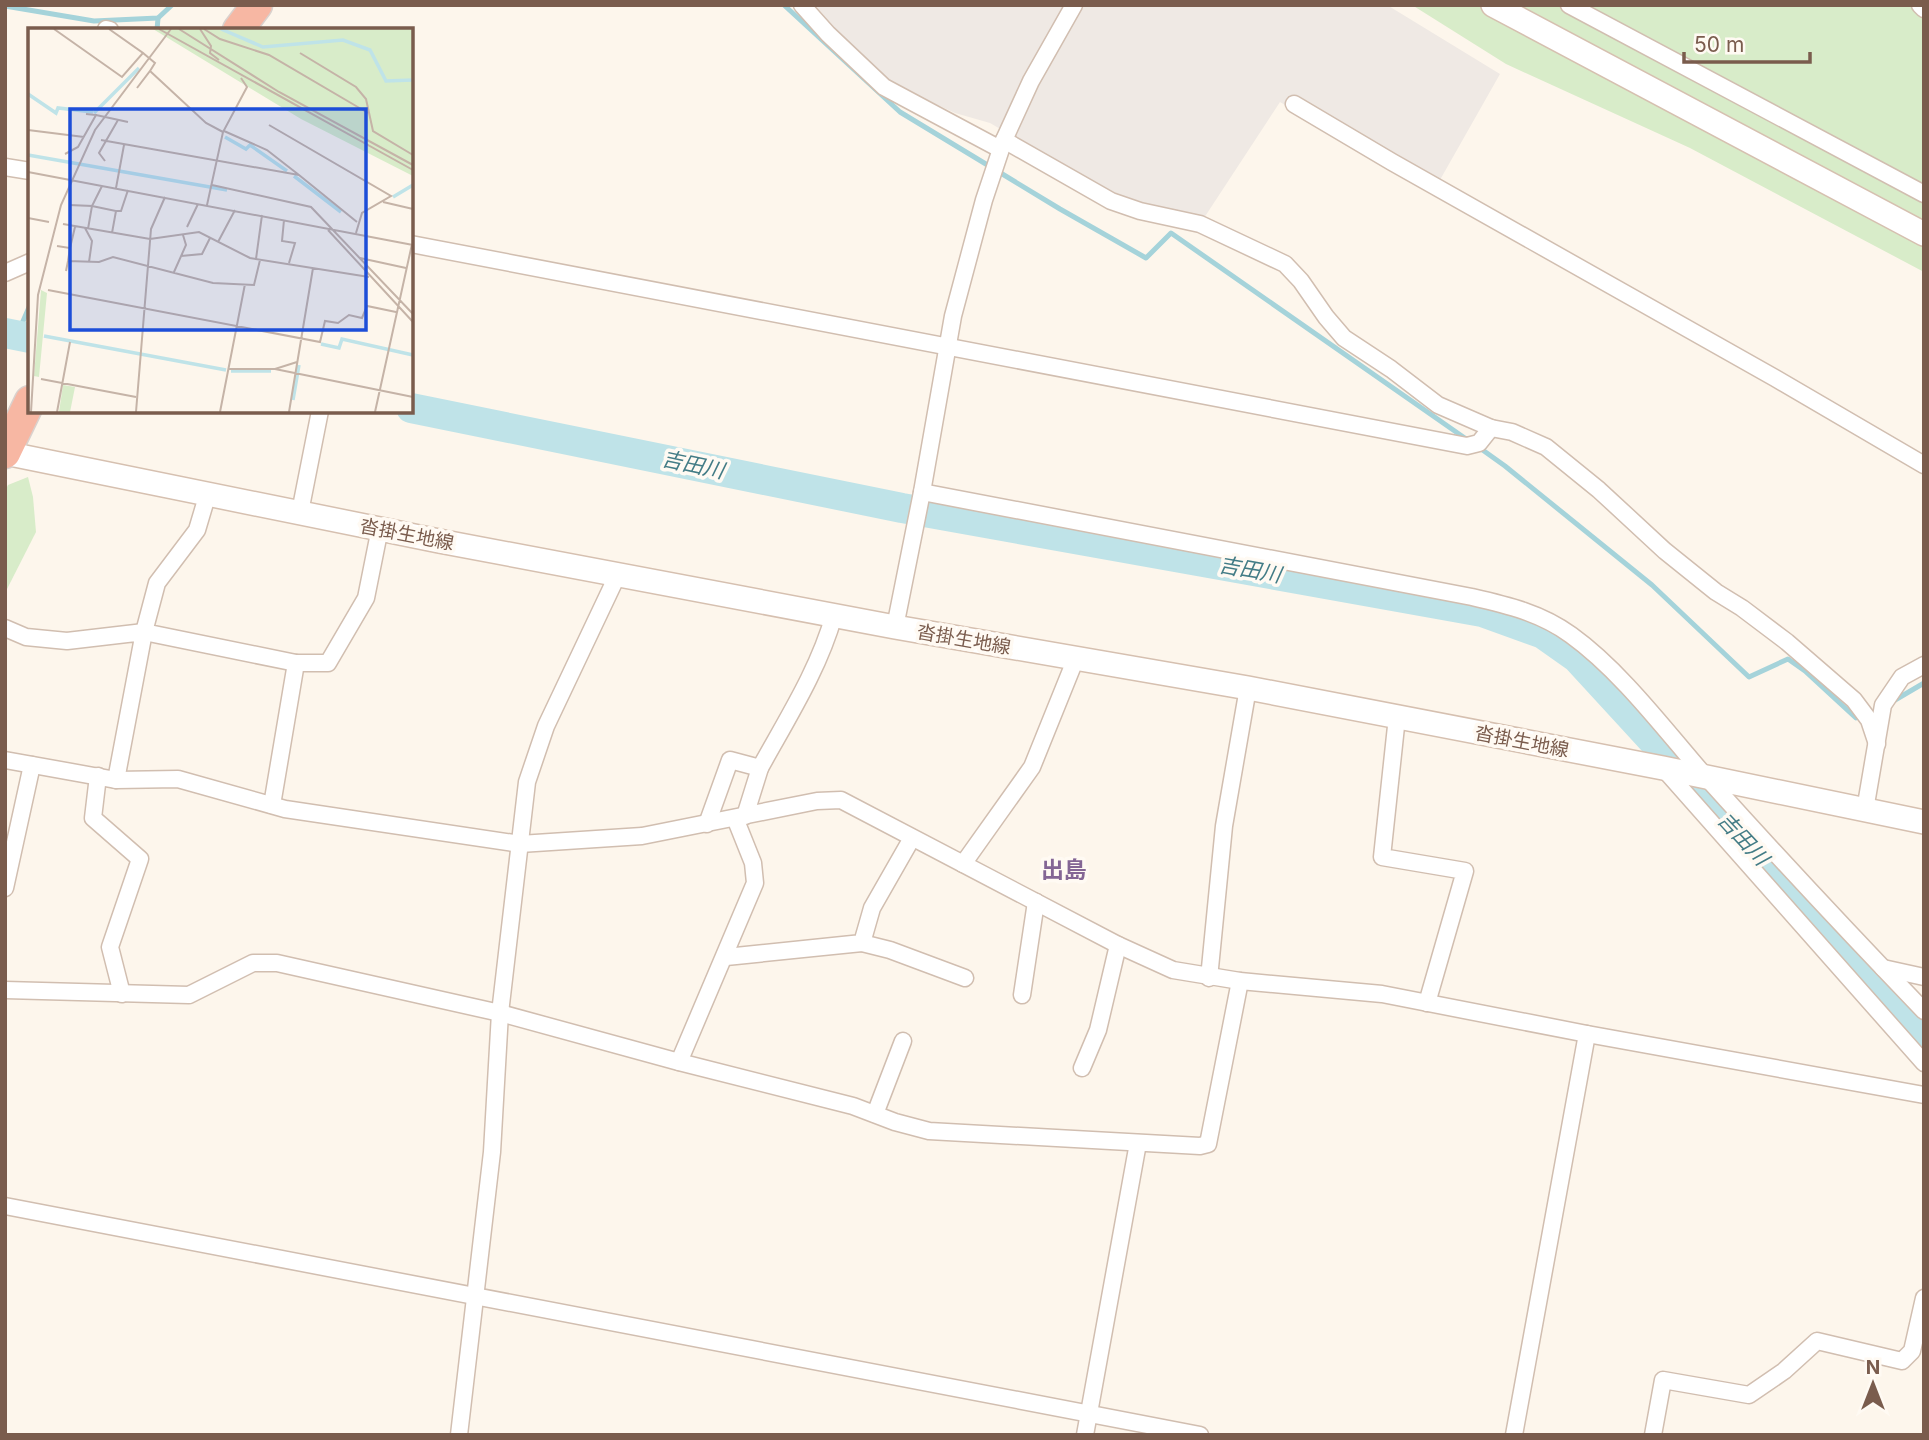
<svg xmlns="http://www.w3.org/2000/svg" width="1929" height="1440" font-family="Inter,'Noto Sans JP',sans-serif">
<style>
.industrial{fill:#efe9e4}
.green{fill:#d8ecc9}
.lines{fill:none;stroke-linecap:round;stroke-linejoin:round}
.stream{stroke:#a5d3da;stroke-width:5}
.river{stroke:#bfe3e8;stroke-width:30}
.street-casing{stroke:#d1beb0;stroke-width:19}
.secondary-casing{stroke:#d6c0b0;stroke-width:26}
.highway-casing{stroke:#dad1cd;stroke-width:33}
.street{stroke:#fff;stroke-width:16}
.secondary{stroke:#fff;stroke-width:23}
.highway{stroke:#f7b7a3;stroke-width:30}
.labels{text-anchor:middle;stroke-width:7;stroke-linejoin:round;paint-order:stroke}
.street-label{font-size:19px;fill:#7a5c4d;stroke:#fffaf3}
.water-label{font-size:21px;font-style:italic;fill:#437c86;stroke:#fffaf3}
.quarter-label{font-size:23px;font-weight:bold;fill:#846695;stroke:#fffaf3}
.inset-river{fill:none;stroke:#bfe3e8;stroke-width:3.5}
.inset-road{fill:none;stroke:#c5b3a7;stroke-width:2}
.view{fill:#1d4ed8;fill-opacity:0.15;stroke:#1d4ed8;stroke-width:3.5}
.inset-edge{fill:none;stroke:#7a5c4d;stroke-width:3.5}
</style>
<rect width="100%" height="100%" fill="#fdf6ec"/>
<path class="industrial" d="M815 5H1387L1500 74 1432 194 1280 102 1204 218 1121 199 990 123 955 113 897 86 868 66Z"/>
<g class="green">
<path d="M1412 5H1924V272L1690 148 1506 64Z"/>
<path d="M28 477 33 497 36 532 5 593V491L8 485Z"/>
</g>
<g class="lines">
<g class="stream">
<path d="M784 5 900 112 1060 209 1146 258 1171 233 1469 441"/>
<path d="M5 6 94 21 158 18 172 5"/>
<path d="M157 30 158 18"/>
<path d="M17 335 30 305"/>
<path d="M1477 446 1505 466 1652 585 1749 677 1788 659 1805 671 1856 718 1862 716"/>
<path d="M1890 703 1924 683"/>
</g>
<g class="river">
<path d="M5 333 30 338"/>
<path d="M411 408 902 508 1482 612 1543 634 1577 658 1924 1036"/>
</g>
<g class="street-casing">
<g id="street">
<path d="M802 5 828 34 884 87 1000 149"/>
<path d="M1569 5 1924 194"/>
<path d="M1920 5 1924 9"/>
<path d="M106 29 110 30"/>
<path d="M1294 104 1392 162 1775 378 1924 465"/>
<path d="M5 167 30 171"/>
<path d="M411 244 1467 446 1479 443 1491 428 1438 405 1391 369 1344 338 1326 317 1301 281 1285 264 1200 224 1140 211 1111 201 1004 140"/>
<path d="M5 273 30 262"/>
<path d="M1491 428 1512 432 1546 447 1599 490 1665 551 1716 592 1742 608 1787 642 1854 700 1869 720 1877 744"/>
<path d="M922 492 1472 597C1507 605 1541 613 1571 635 1621 671 1665 730 1706 777 1777 856 1850 934 1924 1011"/>
<path d="M208 493 197 530 157 583 144 632 296 663 272 805"/>
<path d="M300 512 320 411"/>
<path d="M895 627 922 492 953 316 984 200 1004 140 1031 81 1074 5"/>
<path d="M5 628 26 637 67 641 144 632 116 780"/>
<path d="M296 663H328L366 598 380 528"/>
<path d="M1397 717 1382 857 1465 871 1427 1003"/>
<path d="M5 760 116 780 178 779 285 809 520 844 642 836 817 801 841 800 1118 945 1173 970 1240 981 1382 994 1587 1034 1924 1095"/>
<path d="M760 768C787 719 819 669 834 615"/>
<path d="M1663 768 1924 1063"/>
<path d="M98 776 93 818 140 859 110 947 122 994"/>
<path d="M1865 810 1883 705 1902 677 1924 665"/>
<path d="M707 824 730 760 760 768 745 816"/>
<path d="M963 864 1032 767 1076 658"/>
<path d="M5 888 32 765"/>
<path d="M862 943 890 950 965 978"/>
<path d="M726 957 862 943 872 908 912 838"/>
<path d="M1883 968 1924 977"/>
<path d="M1209 978 1224 826 1248 688"/>
<path d="M5 990 189 995 253 963H277L500 1013 679 1062 853 1106 895 1122 929 1131 1200 1146 1208 1144 1240 981"/>
<path d="M1022 995 1036 902"/>
<path d="M679 1062 755 883 753 863 735 818"/>
<path d="M1082 1068 1098 1030 1118 945"/>
<path d="M875 1114 903 1041"/>
<path d="M5 1206 1200 1435"/>
<path d="M459 1435 492 1152 500 1013 527 782 546 726 618 574"/>
<path d="M1085 1435 1138 1143"/>
<path d="M1514 1435 1587 1034"/>
<path d="M1653 1435 1663 1380 1749 1395 1784 1371 1817 1341 1902 1361 1912 1351 1924 1298"/>
</g>
</g>
<g class="secondary-casing">
<g id="secondary">
<path d="M1493 5 1924 234"/>
<path d="M5 453 439 541 895 627 1248 688 1663 768 1924 822"/>
</g>
</g>
<g class="highway-casing">
<g id="highway">
<path d="M238 30 257 5"/>
<path d="M5 453 30 401"/>
</g>
</g>
<use href="#street" class="street"/>
<use href="#secondary" class="secondary"/>
<use href="#highway" class="highway"/>
</g>
<g class="labels">
<g class="street-label">
<text transform="translate(407 534) rotate(11)" y="7">沓掛生地線</text>
<text transform="translate(964 639) rotate(10)" y="7">沓掛生地線</text>
<text transform="translate(1522 741) rotate(11)" y="7">沓掛生地線</text>
</g>
<g class="water-label">
<text transform="translate(693 465) rotate(12)" y="7">吉田川</text>
<text transform="translate(1250 570) rotate(10)" y="7">吉田川</text>
<text transform="translate(1743 839) rotate(47)" y="7">吉田川</text>
</g>
<g class="quarter-label">
<text x="1064" y="878">出島</text>
</g>
</g>
<g transform="translate(28 28)">
<rect width="385" height="385" fill="#fdf6ec"/>
<path d="M125 1H385V148L273 91ZM13 262 19 265 11 349 6 348ZM35 357 47 359 42 384H31Z" fill="#d8ecc9"/>
<path class="inset-river" d="M193 1 235 19 315 12 342 22 358 53 385 52M0 66 28 85 30 80 65 84M66 85 111 40M197 109 218 121 222 117 259 143M0 127 199 162M266 148 313 184M365 169 385 157M16 308 198 342M293 316 311 320 314 311 385 327M203 343H243M265 372 271 337"/>
<path class="inset-road" d="M26 1 94 49 115 25 81 1M131 1 385 142M151 1 251 64 385 137M172 1 183 18 182 25 191 32M176 1 192 11 241 27 340 85M115 25 127 35 122 43M272 25 328 59 338 71 345 103 385 127M109 60 122 43 178 95 195 104M68 87 100 94M241 97 363 168 334 185 328 205M0 102 56 109M73 112 271 147 239 122 196 103M37 126 50 119 68 87 58 86M77 133 71 125 90 92M0 144 385 217M271 147 329 194M184 157 283 179 385 286M74 158 64 178 88 183 84 205M88 160 96 117M355 174 385 181M41 177 64 178 60 201M179 177 195 104 219 59 213 50M88 183H93L100 162M0 190 21 194M256 192 254 213 267 215 261 235M35 196 122 211 171 204 222 230 341 249M159 199 170 176M57 200 64 213 61 234M300 202 385 294M190 214 207 182M29 218 42 220 40 233M42 220 47 199M153 228 174 226 182 210M332 230 378 240M228 231 234 187M38 243 40 233 71 234 85 229 185 255 226 257 232 232M146 244 158 217 155 207M20 262 292 314 297 293 310 295 321 287 334 290 339 278 368 284M200 341H247L269 334M247 341 385 369M13 351 108 369M3 384 10 267 33 177 67 102 143 1M29 384 42 314M108 384 123 201 137 169M192 384 217 256M261 384 285 240M347 384 384 216"/>
<path class="view" d="M42 81H338V302H42Z"/>
<rect width="385" height="385" class="inset-edge"/>
</g>
<rect width="1929" height="1440" fill="none" stroke="#7a5c4d" stroke-width="14"/>
<g transform="translate(1873 1384)" stroke="#fffaf3" stroke-width="5" paint-order="stroke">
<path d="M0-5L12 26L0 18L-12 26Z" fill="#7a5c4d"/>
<text y="-10" font-size="19" font-weight="bold" text-anchor="middle" fill="#7a5c4d">N</text>
</g>
<path d="M1684 52v10h126v-10" fill="none" stroke="#7a5c4d" stroke-width="3.5"/>
<text x="1694" y="52" font-size="21" fill="#7a5c4d" stroke="#fffaf3" stroke-width="5" paint-order="stroke">50 m</text>
</svg>
